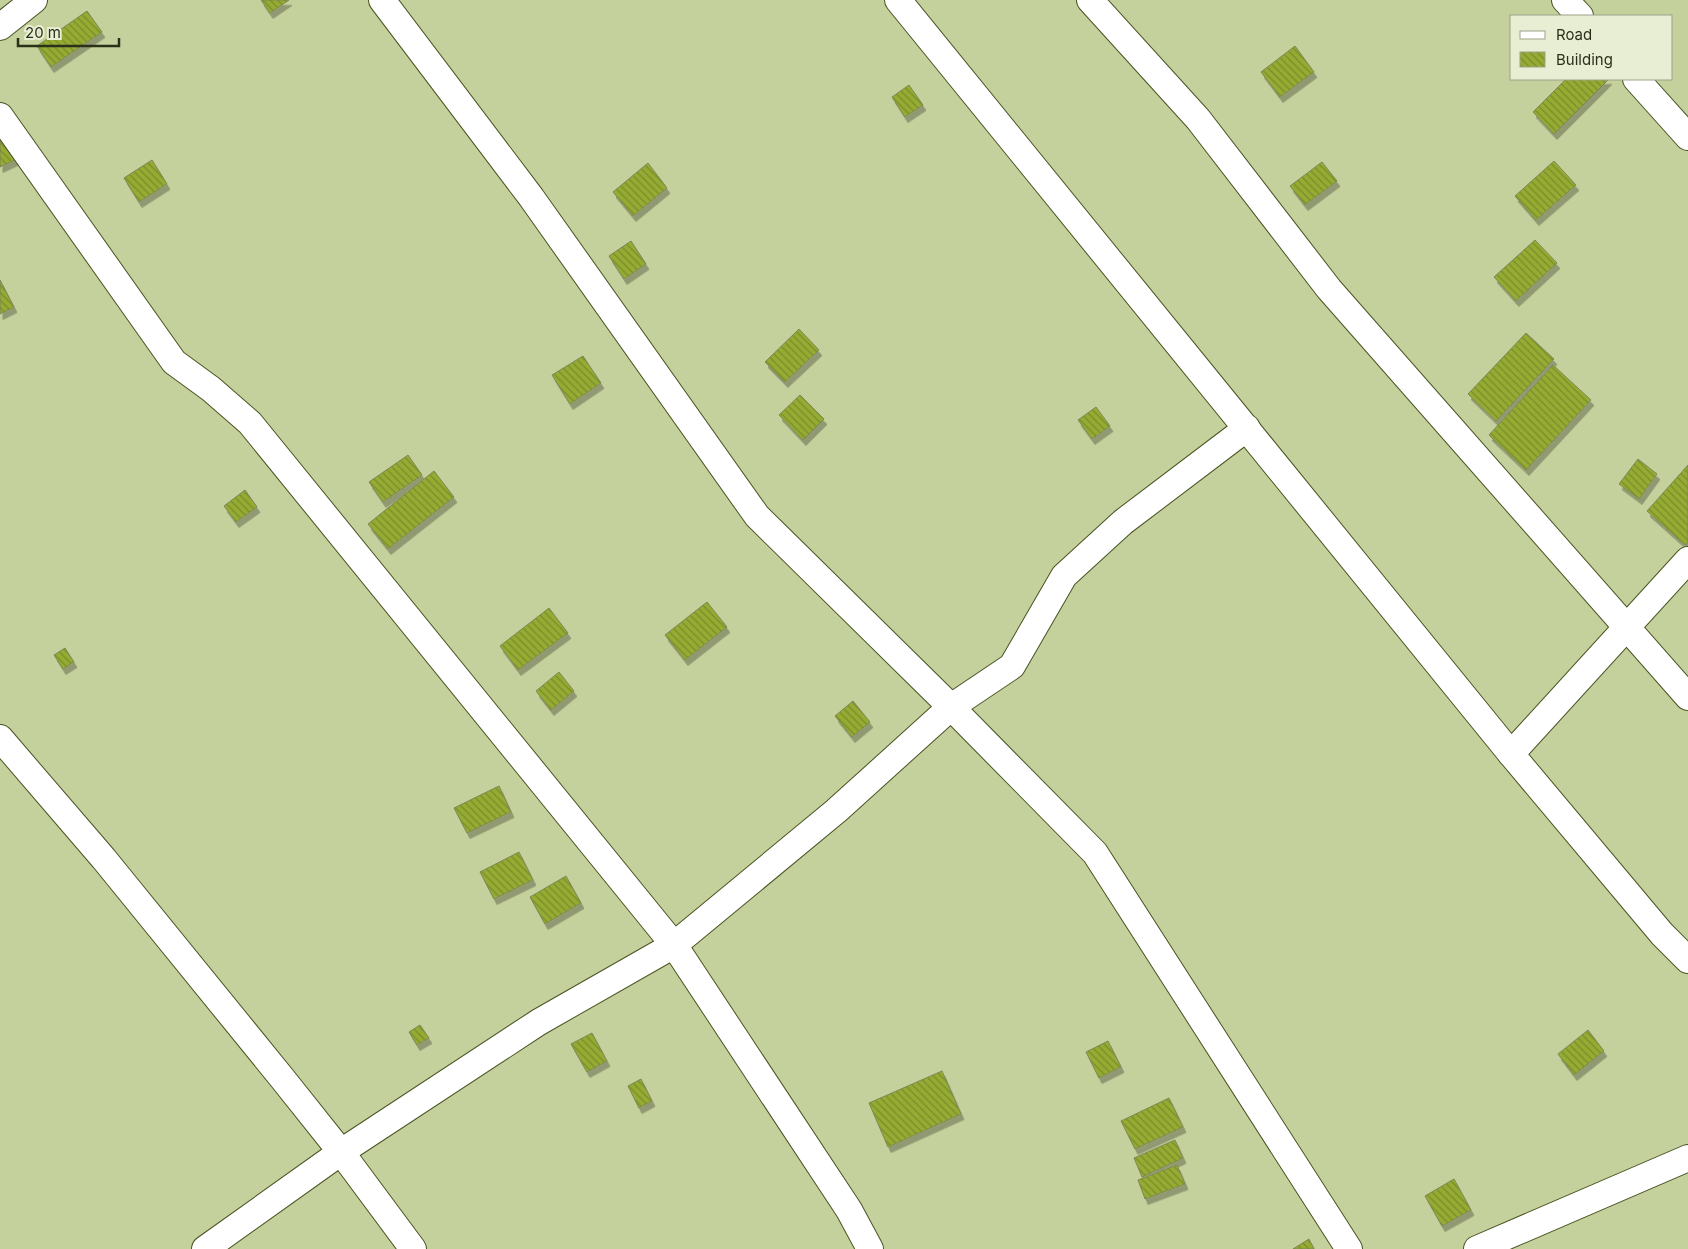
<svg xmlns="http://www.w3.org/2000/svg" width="1688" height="1249" font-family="Inter,sans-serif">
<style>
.building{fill:url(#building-back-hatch);stroke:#7d8856;filter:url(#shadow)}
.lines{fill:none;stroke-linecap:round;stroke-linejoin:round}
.minor-casing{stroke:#495322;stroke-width:28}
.minor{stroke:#fff;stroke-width:26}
</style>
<defs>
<pattern id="building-back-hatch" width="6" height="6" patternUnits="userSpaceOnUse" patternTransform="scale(1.25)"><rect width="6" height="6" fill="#95ab33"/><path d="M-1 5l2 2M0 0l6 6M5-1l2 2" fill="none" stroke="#7a8c2a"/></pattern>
<filter id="shadow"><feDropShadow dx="3" dy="5.5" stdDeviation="0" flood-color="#0004"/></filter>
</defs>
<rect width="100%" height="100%" fill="#c4d19c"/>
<g class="building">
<path d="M261 0H289L270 13Z"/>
<path d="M87 11 102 32 51 67 37 46Z"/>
<path d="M1295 46 1314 72 1280 97 1261 72Z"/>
<path d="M1566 79H1609L1554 134 1533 112Z"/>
<path d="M909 85 923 105 905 117 892 97Z"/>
<path d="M4 139 15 160 0 167V141Z"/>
<path d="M152 160 167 184 139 202 124 178Z"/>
<path d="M1554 161 1576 185 1536 220 1515 196Z"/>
<path d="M1322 162 1337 181 1305 205 1290 186Z"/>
<path d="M648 163 667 188 633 216 613 192Z"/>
<path d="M1535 240 1557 263 1516 301 1494 277Z"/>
<path d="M631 241 646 264 624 279 609 256Z"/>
<path d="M0 280 14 307 0 314Z"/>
<path d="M799 329 819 350 785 382 765 362Z"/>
<path d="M1526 333 1554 359 1496 421 1468 394Z"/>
<path d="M583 356 601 383 570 404 552 375Z"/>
<path d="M1553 365 1591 400 1526 470 1489 435Z"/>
<path d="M800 395 824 419 803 440 779 415Z"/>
<path d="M1096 407 1110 426 1092 439 1078 420Z"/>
<path d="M408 455 422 475 383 502 369 482Z"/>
<path d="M1638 459 1657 474 1639 499 1619 484Z"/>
<path d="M1688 465V542L1685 545 1647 511Z"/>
<path d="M434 471 454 497 388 549 368 524Z"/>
<path d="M245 490 257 507 236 522 224 506Z"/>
<path d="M707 602 727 627 685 660 665 635Z"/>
<path d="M549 608 568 633 518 670 500 646Z"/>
<path d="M65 648 74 662 63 669 54 655Z"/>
<path d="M559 672 574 691 551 710 536 691Z"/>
<path d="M853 701 870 722 852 737 835 716Z"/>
<path d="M499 786 511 812 467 833 454 808Z"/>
<path d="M519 852 533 880 494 899 480 872Z"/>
<path d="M566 876 581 903 545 924 530 897Z"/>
<path d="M420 1025 429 1038 417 1045 409 1032Z"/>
<path d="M1588 1030 1604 1051 1574 1075 1558 1054Z"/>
<path d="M592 1033 607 1061 587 1072 571 1044Z"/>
<path d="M1108 1041 1121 1067 1099 1078 1086 1052Z"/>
<path d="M942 1071 961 1114 888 1147 869 1103Z"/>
<path d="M641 1079 652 1101 639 1108 628 1086Z"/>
<path d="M1169 1098 1183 1127 1135 1149 1121 1121Z"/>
<path d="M1175 1140 1183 1158 1142 1177 1134 1158Z"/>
<path d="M1177 1165 1185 1184 1145 1199 1138 1180Z"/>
<path d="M1454 1179 1471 1210 1442 1226 1425 1196Z"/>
<path d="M1309 1239 1314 1249H1293Z"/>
</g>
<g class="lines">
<g class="minor-casing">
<g id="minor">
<path d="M382 0 531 197 757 516 951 707 1095 853 1349 1249"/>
<path d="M898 0 1511 754 1662 934 1688 960"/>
<path d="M1090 0 1198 119 1329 289 1688 697"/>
<path d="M1565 0 1580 16"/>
<path d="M0 27 34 0"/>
<path d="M1636 79 1688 137"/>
<path d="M0 116 174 362 211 389 250 423 674 945 849 1210 870 1249"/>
<path d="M0 738 104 859 282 1078 341 1152 413 1249"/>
<path d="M1511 754 1688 560"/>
<path d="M205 1249 341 1152 539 1022 674 945 836 811 951 707 1012 666 1064 576 1123 522 1247 428"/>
<path d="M1477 1249 1688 1158"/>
</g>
</g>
<use href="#minor" class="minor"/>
</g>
<rect x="1510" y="15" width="162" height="65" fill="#e7eed3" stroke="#9ca289"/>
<rect x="1520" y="31" width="25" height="8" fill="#ffffff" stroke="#9ca289"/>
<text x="1556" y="40" font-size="15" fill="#2b301a">Road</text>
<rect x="1520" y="52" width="25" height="15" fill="url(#building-back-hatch)" stroke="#9ca289"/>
<text x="1556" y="65" font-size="15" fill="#2b301a">Building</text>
<path d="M18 38v8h101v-8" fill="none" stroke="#2b301a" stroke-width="2.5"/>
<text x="25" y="38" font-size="15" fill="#2b301a" stroke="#e7eed3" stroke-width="4" paint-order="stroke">20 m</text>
</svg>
